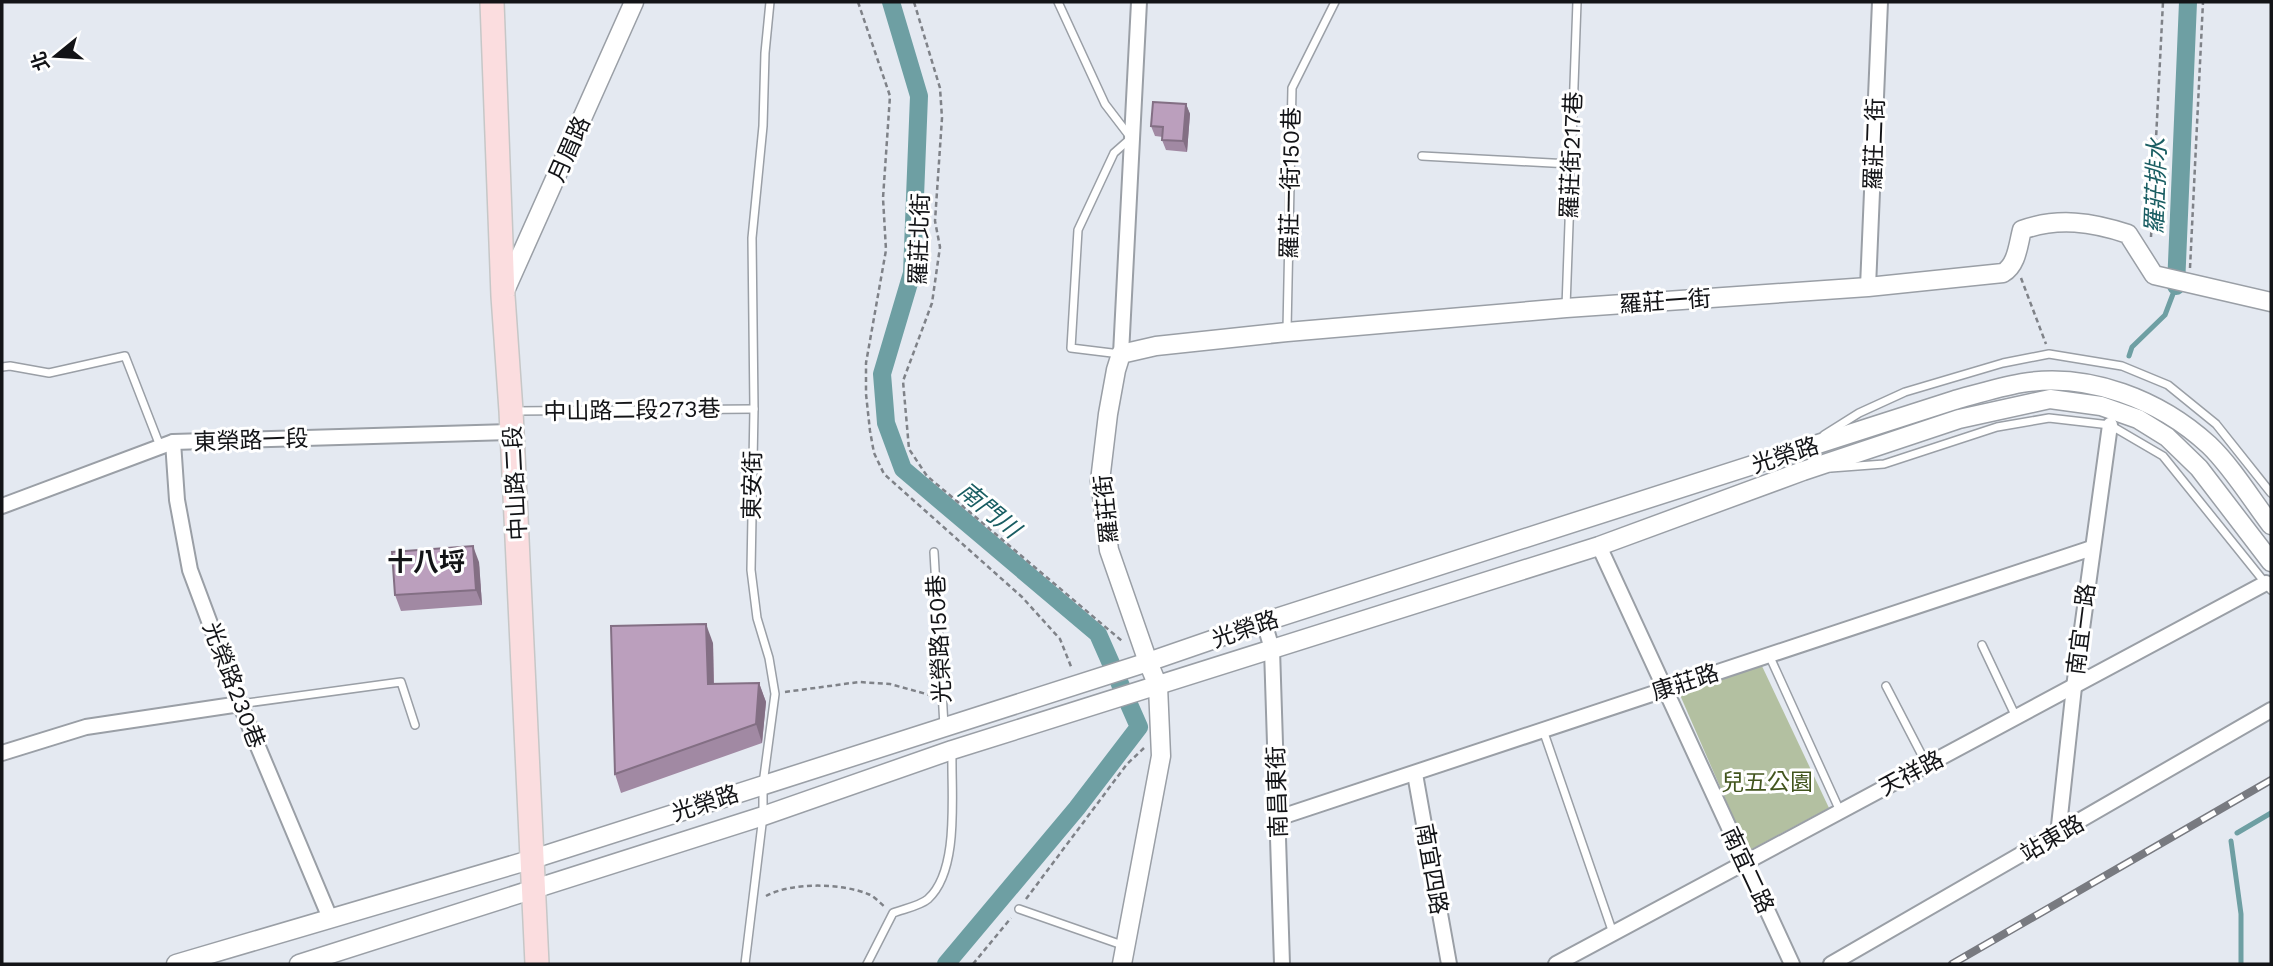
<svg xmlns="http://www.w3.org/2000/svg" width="2273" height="966" font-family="'Work Sans','Noto Sans TC',sans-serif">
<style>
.green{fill:#b3c0a1}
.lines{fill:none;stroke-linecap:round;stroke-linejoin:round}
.stream{stroke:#6e9fa3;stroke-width:5}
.canal{stroke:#6e9fa3;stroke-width:18}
.service-casing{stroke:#9a9fa6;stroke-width:10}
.minor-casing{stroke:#9a9fa6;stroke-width:18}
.tertiary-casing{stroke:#9a9fa6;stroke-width:21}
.primary-casing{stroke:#c6c7c7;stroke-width:26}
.path{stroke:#7f8288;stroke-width:2.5;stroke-dasharray:5 3.5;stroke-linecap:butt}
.service{stroke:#fff;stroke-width:7}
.minor{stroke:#fff;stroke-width:14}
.tertiary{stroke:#fff;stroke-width:18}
.primary{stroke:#fbdddf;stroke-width:23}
.rail-casing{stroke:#787a80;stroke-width:8}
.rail{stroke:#fff;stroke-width:5;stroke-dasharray:16;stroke-linecap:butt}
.wall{fill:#a189a3}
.shaded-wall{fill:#836f84}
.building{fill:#bb9fbd;stroke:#836f84;stroke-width:2}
.labels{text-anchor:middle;stroke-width:6;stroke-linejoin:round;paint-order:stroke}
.street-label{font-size:23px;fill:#131417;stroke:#fff}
.park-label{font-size:23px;fill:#42551e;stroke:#fff}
.water-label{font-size:24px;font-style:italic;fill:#1a5e63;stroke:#fff}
.quarter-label{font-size:26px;font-weight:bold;fill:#131417;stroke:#fff}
</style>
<rect width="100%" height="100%" fill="#e4e9f1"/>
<path class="green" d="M1761 664 1829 808 1748 851 1680 695Z"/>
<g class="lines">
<g class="stream">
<path d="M2129 356 2132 347 2165 315 2176 286"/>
<path d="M2237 833 2271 813"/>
<path d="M2231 841 2241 914V964"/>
</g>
<g class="canal">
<path d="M891 2 919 96 912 273 882 374 886 423 903 469 1098 634 1139 727 1077 808 946 964"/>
<path d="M2176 286 2188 2"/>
</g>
<g class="service-casing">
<g id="service">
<path d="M1058 2 1105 104 1131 138 1114 153 1078 230 1071 348 1120 354"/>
<path d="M1422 156 1570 164"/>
<path d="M1566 307 1577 2"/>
<path d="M1287 330 1292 88 1335 2"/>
<path d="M2 367 10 366 49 373 125 356 160 446"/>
<path d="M516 411 754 409"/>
<path d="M1824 435 1859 413 1905 392 2003 363 2049 354 2122 366 2168 385 2216 424 2271 493"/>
<path d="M1831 468 1884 464 1997 427 2049 418 2110 425 2163 456 2271 590"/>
<path d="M934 552 944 726"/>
<path d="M1982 645 2016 717"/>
<path d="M1769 655 1840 811"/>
<path d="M1886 686 1927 765"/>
<path d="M240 704 401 682 415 725"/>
<path d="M1543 730 1613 933"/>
<path d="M1019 909 1125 946"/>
<path d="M745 964 763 816V784L775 694 769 658 757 618 751 570 754 409 752 238 763 126 765 53 770 2"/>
<path d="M867 964 893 913C903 909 920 906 928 899 960 870 951 793 952 753"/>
</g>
</g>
<g class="minor-casing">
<g id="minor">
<path d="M1868 287 1880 2"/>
<path d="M1121 354 1139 2"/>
<path d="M173 442 177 500 190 570 240 704 330 918"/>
<path d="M2 506 173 442 512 432"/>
<path d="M1599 546 1792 964"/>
<path d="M1264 622 1272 649 1282 964"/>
<path d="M2 753 86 727 240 704"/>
<path d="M1415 774 1449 964"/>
<path d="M1278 818 2092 548"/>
<path d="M2058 835 2074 687 2110 425"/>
<path d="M1556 964 2266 583"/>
<path d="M1831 964 2271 710"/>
</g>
</g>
<g class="tertiary-casing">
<g id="tertiary">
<path d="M504 293 634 2"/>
<path d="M176 964 533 859 1148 662 1264 622 1955 400C1977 394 1999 387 2022 383 2089 372 2160 400 2209 445 2232 467 2252 500 2271 525"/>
<path d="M299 964 763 816 952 750 1599 546 1803 471 1959 419 2050 399 2101 406 2138 419 2167 437 2199 468 2271 562"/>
<path d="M1122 964 1161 756 1158 686 1148 662 1109 550 1100 481 1108 414 1116 370 1121 354 1156 346 1287 332 1566 308 1868 287 2003 273C2017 265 2018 245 2022 230 2058 217 2092 222 2128 234L2154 275 2271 302"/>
</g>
</g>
<g class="primary-casing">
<path id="primary" d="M492 2 503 296 511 411 537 964"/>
</g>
<g class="path">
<path d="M858 2 890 96 883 198 886 250 866 363V394L870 431 874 453 884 474 1022 597 1060 639 1072 669"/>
<path d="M914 2 940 88 942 118 935 221 940 247 932 303 903 381 909 449 927 476 1122 641"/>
<path d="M2151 237 2163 2"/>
<path d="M2190 268 2203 2"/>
<path d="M2021 278 2046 344"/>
<path d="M785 692 859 682 890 684 930 695"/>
<path d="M766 896C791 882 841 883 868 894 874 896 880 903 885 907"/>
<path d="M1026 899 1127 764 1144 748"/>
<path d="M973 964 1011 918"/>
</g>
<use href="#service" class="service"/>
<use href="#minor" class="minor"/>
<use href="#tertiary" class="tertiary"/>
<use href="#primary" class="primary"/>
<g class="rail-casing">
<path id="rail" d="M1952 964 2271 780"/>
</g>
<use href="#rail" class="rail"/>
</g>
<g class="wall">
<path d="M1186 104 1190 114 1187 152 1166 150 1162 140 1163 137 1155 136 1151 126Z"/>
<path d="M479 562 482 605 401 611 395 595Z"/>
<path d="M713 643 714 684 759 683 766 702 762 743 621 793 615 774Z"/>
</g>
<g class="shaded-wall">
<path d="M1186 104 1190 114 1187 152 1183 141Z"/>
<path d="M473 546 479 562 482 605 476 590Z"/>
<path d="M706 624 713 643 714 703 708 684Z"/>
<path d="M759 683 766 702 762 743 756 724Z"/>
</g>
<g class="building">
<path d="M1153 102 1186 104 1183 141 1162 140 1163 127 1151 126Z"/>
<path d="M473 546 476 590 395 595 392 552Z"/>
<path d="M706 624 708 684 759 683 756 724 615 774 611 626Z"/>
</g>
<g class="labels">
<g class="street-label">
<text transform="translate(1874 144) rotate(-88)" y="8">羅莊二街</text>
<text transform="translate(569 149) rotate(-66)" y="8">月眉路</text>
<text transform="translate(1571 155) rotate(-88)" y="8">羅莊街217巷</text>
<text transform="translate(1290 183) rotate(-89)" y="8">羅莊一街150巷</text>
<text transform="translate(919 239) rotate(-88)" y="8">羅莊北街</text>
<text transform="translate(1665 301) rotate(-4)" y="8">羅莊一街</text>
<text transform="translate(632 410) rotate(-1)" y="8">中山路二段273巷</text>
<text transform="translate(251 440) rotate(-2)" y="8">東榮路一段</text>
<text transform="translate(1785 455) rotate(-18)" y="8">光榮路</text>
<text transform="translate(515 483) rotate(-93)" y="8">中山路二段</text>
<text transform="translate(752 485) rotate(-89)" y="8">東安街</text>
<text transform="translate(1106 509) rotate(-96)" y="8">羅莊街</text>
<text transform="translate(1245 629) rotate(-19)" y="8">光榮路</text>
<text transform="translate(2081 629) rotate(-83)" y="8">南宜一路</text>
<text transform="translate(939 639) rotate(-93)" y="8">光榮路150巷</text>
<text transform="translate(1685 682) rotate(-18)" y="8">康莊路</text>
<text transform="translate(234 685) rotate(69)" y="8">光榮路230巷</text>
<text transform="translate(1911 773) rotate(-28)" y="8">天祥路</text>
<text transform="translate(1277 792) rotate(-92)" y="8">南昌東街</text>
<text transform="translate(705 803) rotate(-18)" y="8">光榮路</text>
<text transform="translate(2052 838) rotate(-30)" y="8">站東路</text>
<text transform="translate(1432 869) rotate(80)" y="8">南宜四路</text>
<text transform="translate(1748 870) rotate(65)" y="8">南宜二路</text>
</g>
<g class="park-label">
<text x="1767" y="790">兒五公園</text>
</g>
<g class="water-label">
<text transform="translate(2156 186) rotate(-88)" y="8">羅莊排水</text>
<text transform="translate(989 510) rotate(40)" y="8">南門川</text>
</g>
<g class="quarter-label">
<text x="426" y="571">十八埒</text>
</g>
</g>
<rect width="2273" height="966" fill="none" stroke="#131417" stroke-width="7"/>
<g transform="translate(56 56) rotate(252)" stroke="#ffffff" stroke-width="5" paint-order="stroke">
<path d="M0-5L12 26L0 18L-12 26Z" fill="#131417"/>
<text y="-10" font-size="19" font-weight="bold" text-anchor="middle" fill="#131417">北</text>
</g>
</svg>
